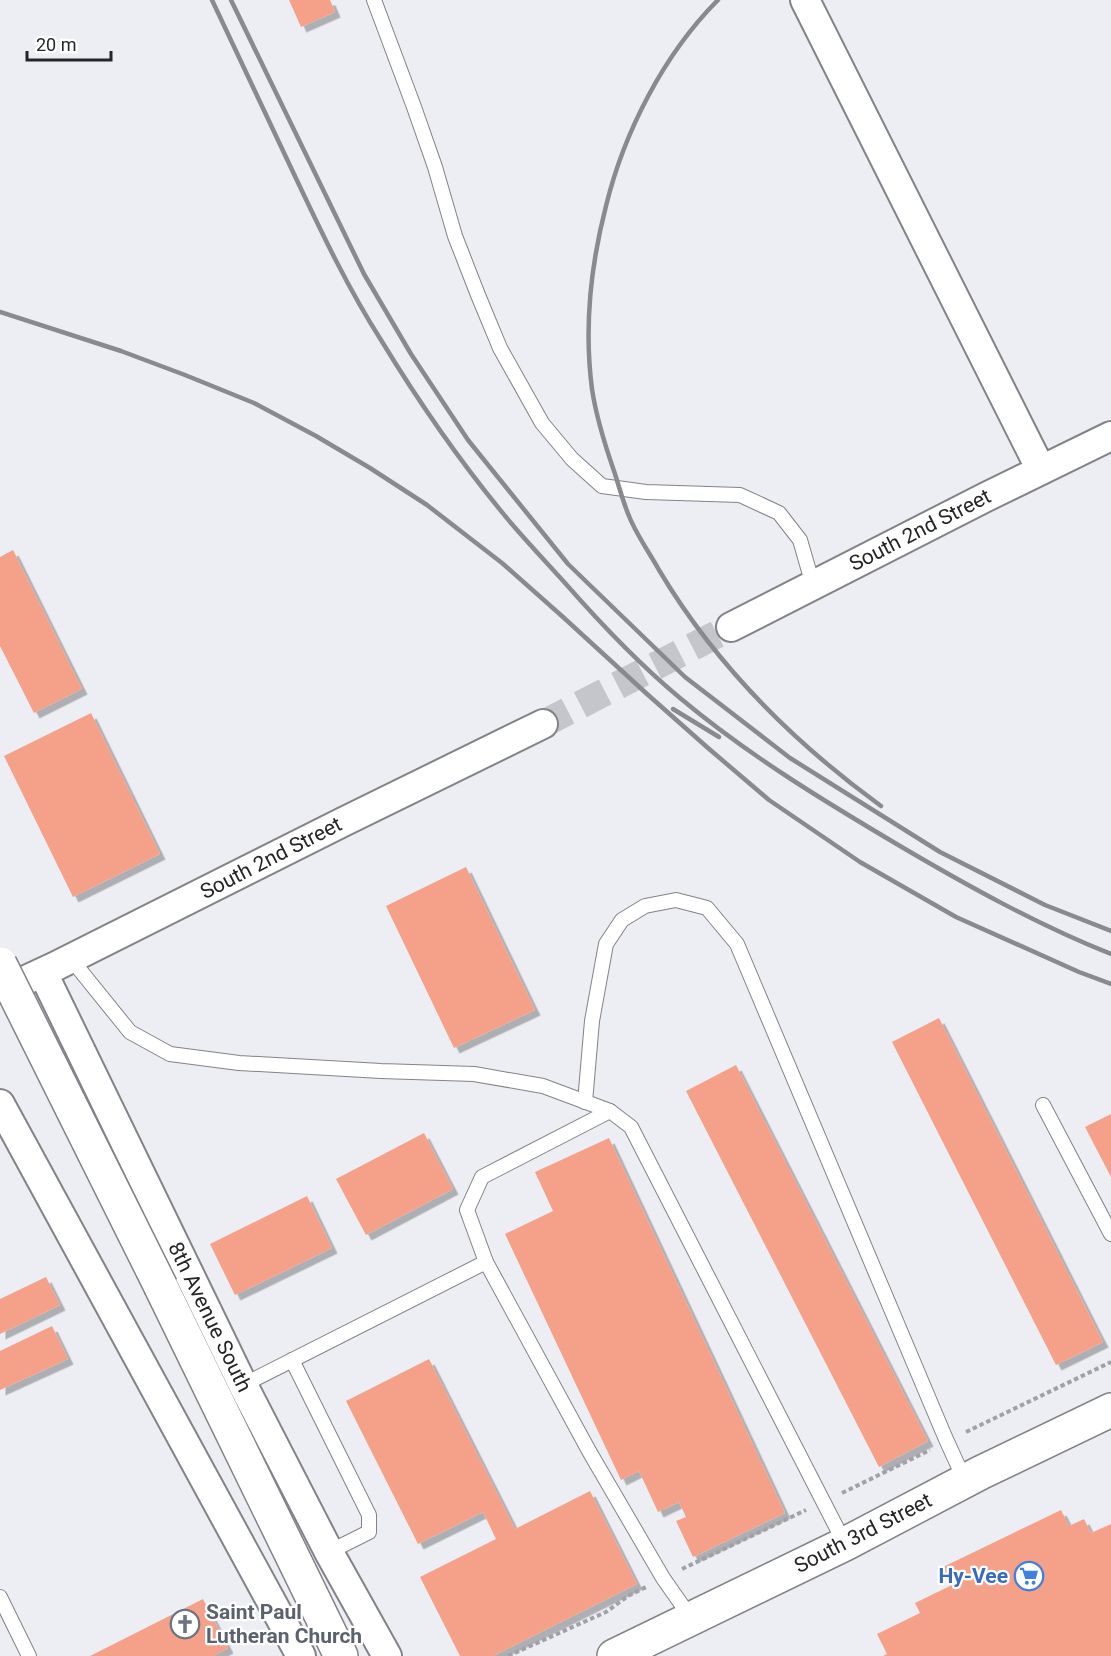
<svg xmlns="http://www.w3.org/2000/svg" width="1111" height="1656" font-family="Roboto,sans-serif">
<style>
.building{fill:#f5a089;filter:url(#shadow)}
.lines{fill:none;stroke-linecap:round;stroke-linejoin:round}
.minor-tunnel{stroke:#c5c6cb;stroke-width:28;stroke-dasharray:28 14;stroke-linecap:butt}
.service-casing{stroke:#828389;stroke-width:16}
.minor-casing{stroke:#828389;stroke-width:32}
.trunk-casing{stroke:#828389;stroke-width:36}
.path{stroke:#a1a2a7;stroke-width:4;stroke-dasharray:4.5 3;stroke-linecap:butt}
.service{stroke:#fff;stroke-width:14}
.minor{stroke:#fff;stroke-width:28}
.trunk{stroke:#fff;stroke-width:33}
.rail{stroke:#898a8e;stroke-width:4.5}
.trunk-bridge-casing{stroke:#828389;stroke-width:36;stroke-linecap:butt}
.trunk-bridge{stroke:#fff;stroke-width:33}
.labels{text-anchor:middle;stroke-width:4.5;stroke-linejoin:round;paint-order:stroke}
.street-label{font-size:21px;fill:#242527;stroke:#fff}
.shop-label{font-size:21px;font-weight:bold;fill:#366cbe;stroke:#fff;text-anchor:end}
.worship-label{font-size:21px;font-weight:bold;fill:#5b616d;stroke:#fff;text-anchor:start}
</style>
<defs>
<filter id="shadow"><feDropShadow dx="5.5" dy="5.5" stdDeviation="0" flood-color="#0004"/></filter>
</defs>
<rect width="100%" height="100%" fill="#edeef4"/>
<g class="building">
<path d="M289 0H330L335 12 301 27Z"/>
<path d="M13 550 82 689 34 713 0 646V557Z"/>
<path d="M91 713 160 854 73 897 4 756Z"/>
<path d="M466 867 535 1010 454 1048 386 906Z"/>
<path d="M939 1018 1103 1342 1056 1365 892 1042Z"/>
<path d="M736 1065 928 1441 879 1467 686 1091Z"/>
<path d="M1111 1114V1177L1085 1127Z"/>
<path d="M424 1133 453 1189 366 1235 336 1179Z"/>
<path d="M609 1138 785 1513 693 1557 676 1521 686 1517 679 1502 658 1512 639 1471 621 1480 505 1234 553 1211 535 1172Z"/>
<path d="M307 1196 332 1248 235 1295 210 1244Z"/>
<path d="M46 1277 60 1305 0 1334V1299Z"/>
<path d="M52 1326 68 1359 0 1390V1351Z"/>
<path d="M429 1359 515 1529 590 1491 637 1584 493 1656H460L420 1577 496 1539 483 1512 418 1544 346 1401Z"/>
<path d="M1061 1510 1069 1526 1084 1519 1091 1533 1111 1524V1656H883L887 1654 877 1634 920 1613 915 1603 952 1585 943 1567Z"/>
<path d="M203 1599 228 1648 213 1656H90Z"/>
</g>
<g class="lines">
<path class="minor-tunnel" d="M543 724 731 627"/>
<g class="service-casing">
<g id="service">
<path d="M374 0 414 107 435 167 455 236 478 295 500 348 542 423 572 459 602 486 646 492 740 495 779 513 800 540 813 585"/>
<path d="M71 959 130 1032 170 1054 239 1063 381 1071 474 1074 543 1086 610 1111"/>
<path d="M585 1102 592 1021 606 944 622 920 645 906 676 900 707 908 737 944 945 1437 965 1481"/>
<path d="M1043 1105 1111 1234"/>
<path d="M292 1360 369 1515V1532L341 1546 330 1554"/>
<path d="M243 1385 486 1262"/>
<path d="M0 1597 29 1656"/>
<path d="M691 1618 663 1578 589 1451 486 1262 467 1210 482 1177 610 1111 631 1127 845 1544"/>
</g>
</g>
<g class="minor-casing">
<g id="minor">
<path d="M805 0 1041 470"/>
<path d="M731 627 986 497 1111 436"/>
<path d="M43 973 243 1385 330 1554 387 1656"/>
<path d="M26 980 54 967 343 822 543 724"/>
<path d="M0 1104 301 1656"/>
</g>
</g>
<g class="trunk-casing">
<g id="trunk">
<path d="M161 1287 341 1656"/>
<path d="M614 1656 845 1544 980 1473 1111 1410"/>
</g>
</g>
<g class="path">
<path d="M966 1432 1111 1362"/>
<path d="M842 1493 930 1450"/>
<path d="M682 1569 806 1510"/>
<path d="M508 1656 606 1612 628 1596 646 1587"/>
</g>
<use href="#service" class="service"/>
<use href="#minor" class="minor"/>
<use href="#trunk" class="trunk"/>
<g class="rail">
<path d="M212 0C239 57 266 115 293 172 320 229 347 287 381 340 420 404 463 466 511 523 528 543 547 563 565 583 601 624 639 664 680 698 748 755 824 801 900 846 968 886 1038 925 1111 954"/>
<path d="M231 0 364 274 411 354 468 440 568 564 685 677 790 758 940 852 1045 905 1111 931"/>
<path d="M718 0C664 54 624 132 606 206 591 264 584 328 592 389 596 416 605 445 614 471 619 486 623 502 629 516 636 534 649 552 659 570 715 664 793 742 881 806"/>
<path d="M0 312 121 351 185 375 254 403 316 436 370 468 427 505 502 563 563 617 647 694 708 748 769 800 860 862 956 917 1079 972 1111 984"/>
<path d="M673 709 719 737"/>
</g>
<g class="trunk-bridge-casing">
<path id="trunk-bridge" d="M0 964 161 1287"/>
</g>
<use href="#trunk-bridge" class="trunk-bridge"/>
</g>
<defs>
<g id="supermarket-ring" transform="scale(1.5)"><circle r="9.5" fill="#fff" stroke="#3f7fe0" stroke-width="1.5"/><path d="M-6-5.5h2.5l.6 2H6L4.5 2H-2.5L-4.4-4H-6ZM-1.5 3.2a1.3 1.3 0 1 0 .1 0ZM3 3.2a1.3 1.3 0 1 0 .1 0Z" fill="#3f7fe0"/></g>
<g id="church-ring" transform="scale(1.5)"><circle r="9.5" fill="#fff" stroke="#6b7280" stroke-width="1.5"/><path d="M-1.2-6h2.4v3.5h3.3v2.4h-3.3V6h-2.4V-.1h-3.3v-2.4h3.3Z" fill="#6b7280"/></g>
</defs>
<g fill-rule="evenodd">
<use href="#supermarket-ring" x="1029" y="1576"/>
<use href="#church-ring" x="185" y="1624"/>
</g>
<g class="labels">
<g class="street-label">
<text transform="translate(920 530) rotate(-27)" y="7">South 2nd Street</text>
<text transform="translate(271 858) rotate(-27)" y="7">South 2nd Street</text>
<text transform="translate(210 1317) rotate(64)" y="7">8th Avenue South</text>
<text transform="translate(863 1533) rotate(-27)" y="7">South 3rd Street</text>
</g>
<g class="shop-label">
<text x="1008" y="1583">Hy-Vee</text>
</g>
<g class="worship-label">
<text x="206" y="1619">Saint Paul<tspan x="206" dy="24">Lutheran Church</tspan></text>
</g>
</g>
<path d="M27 51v9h84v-9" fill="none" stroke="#242527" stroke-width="3"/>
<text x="36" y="51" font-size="18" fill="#242527" stroke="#ffffff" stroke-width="4.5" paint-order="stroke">20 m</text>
</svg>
